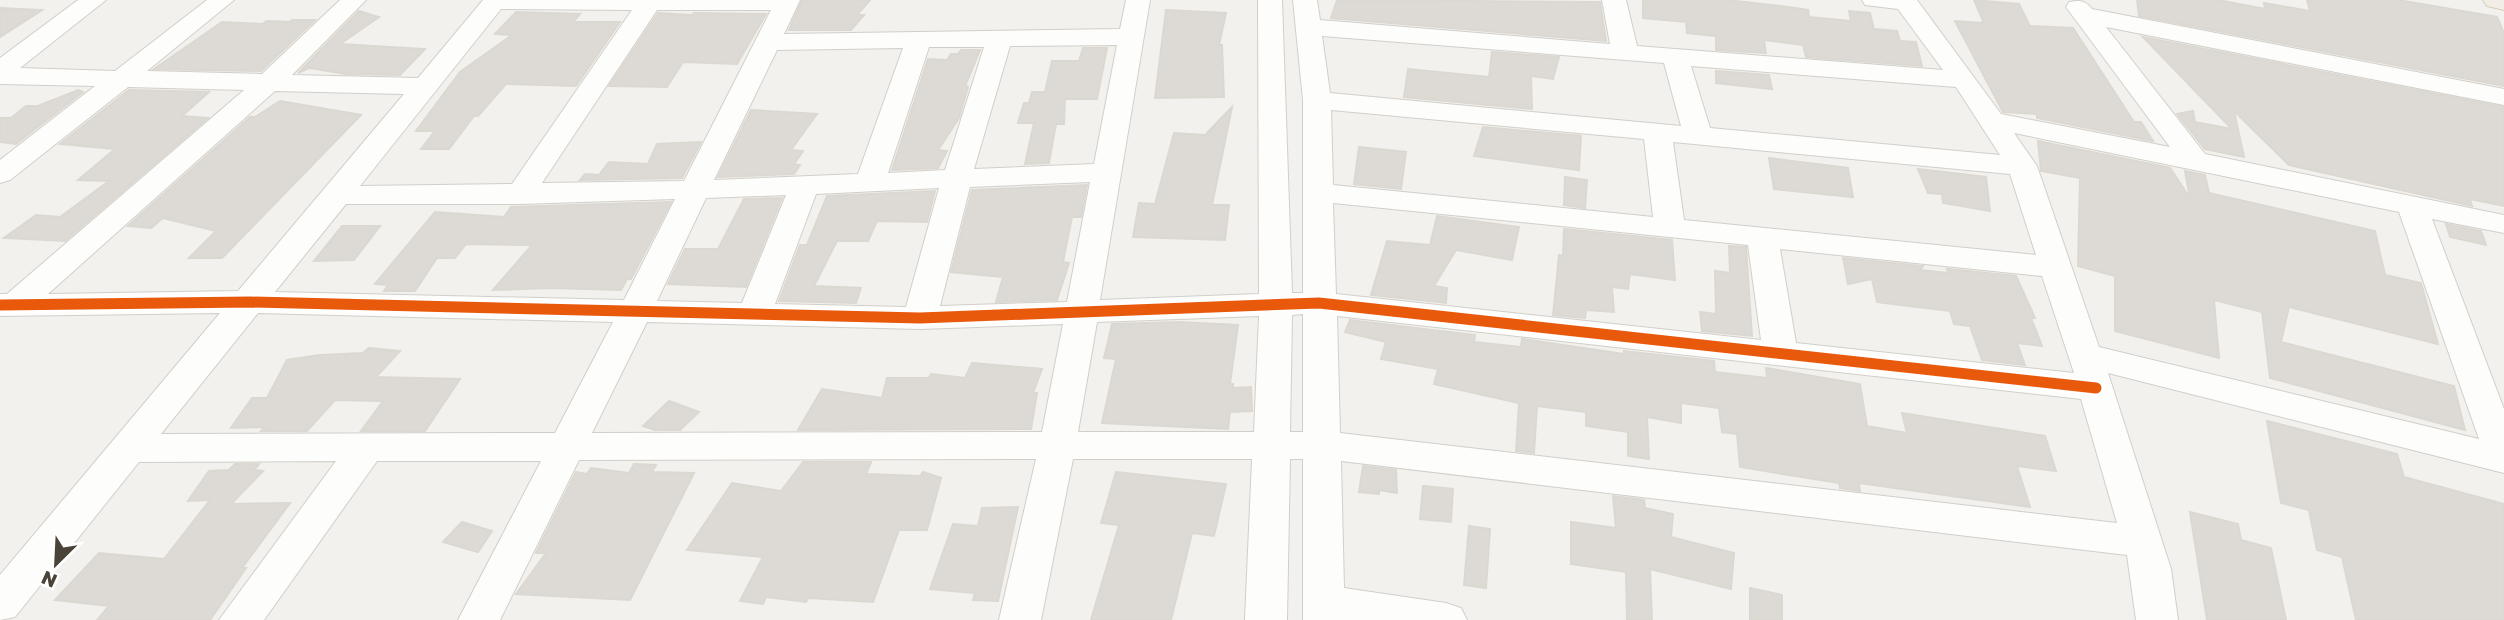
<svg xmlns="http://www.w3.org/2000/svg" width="2504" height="620" font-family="'Golos Text',sans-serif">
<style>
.building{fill:#dddad5;stroke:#dbd8d2;stroke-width:2}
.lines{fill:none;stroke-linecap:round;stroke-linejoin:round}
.minor-casing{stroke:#d1cfca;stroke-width:2}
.major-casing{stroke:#d6ceb9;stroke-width:2}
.minor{fill:#fdfdfc;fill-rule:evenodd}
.major{fill:#f2eee5;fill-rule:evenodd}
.cycleway-casing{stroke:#fff;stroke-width:16}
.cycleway{stroke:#e8590c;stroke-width:11}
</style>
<rect width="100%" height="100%" fill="#f3f1ed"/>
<g class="building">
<path d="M802 0H870L857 15H864L851 30H789Z"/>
<path d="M1337 0 1600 2 1606 41 1331 18Z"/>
<path d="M1643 0H1727L1781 6 1808 10 1809 17 1851 21 1849 11 1870 13 1874 29 1897 31 1900 41 1916 42 1922 66 1806 57 1803 45 1764 40 1766 53 1716 50V36L1687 33 1686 22 1643 18Z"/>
<path d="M1974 0 2019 4 2030 26 2073 28 2134 122H2141L2153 141 2037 118V114L2003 112 1955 21 1984 23Z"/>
<path d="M2137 0H2218L2265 9 2264 3 2310 11 2307 0H2398L2497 17 2504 33V86L2139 16Z"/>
<path d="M0 8 42 10 0 37Z"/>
<path d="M1166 10 1226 13 1219 45H1222L1224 97 1155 98Z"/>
<path d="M359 11 379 17 340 44 425 49 400 75 346 74 309 68 298 73Z"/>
<path d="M516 12 580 14 573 22H620L576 86 506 84 478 116H474L449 149H421L435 131H416L460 72 512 35 495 34Z"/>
<path d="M658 13 692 15 694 13 766 14 737 64 683 62 667 87 609 86Z"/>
<path d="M292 20H315L261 71 154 69 222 22 262 24 267 21 289 22Z"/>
<path d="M2143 37 2504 107V206L2470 199 2472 206 2289 165 2234 111 2244 157 2205 149 2177 114 2193 111 2195 122 2232 129Z"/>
<path d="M1083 48H1107L1097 99H1065L1064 124H1056L1049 163 1025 164 1034 123H1018L1024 103H1029L1032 92H1045L1052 61H1079Z"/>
<path d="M961 50H980L965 86 968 87 959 118 938 150 947 151 938 168 892 170 928 59 947 60 951 54H958Z"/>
<path d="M1492 52 1559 57 1553 79 1531 76 1532 109 1404 97 1408 69 1489 77Z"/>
<path d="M1716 71 1769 75 1772 89 1716 83Z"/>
<path d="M78 90 83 92 16 144 0 142V118H11L26 106H38Z"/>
<path d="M129 90 209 92 182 116 208 118 65 241 4 238 36 215 60 217 109 181 78 180 115 149 60 144Z"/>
<path d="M280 101 361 115 222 258H189L216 231 163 218 151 228 128 226 250 117H255Z"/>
<path d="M1232 107 1212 205H1229L1225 240 1133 237 1139 203 1155 204 1174 133 1205 135Z"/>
<path d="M751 110 817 114 791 150 803 151 794 164 800 165 794 174 718 177Z"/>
<path d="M1483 127 1581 136 1579 170 1474 156Z"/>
<path d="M2038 141 2170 168 2190 198 2185 171 2205 175 2209 193 2375 231 2385 275 2421 283 2438 344 2289 307 2281 342 2454 386 2465 430 2270 378 2262 312 2214 300 2219 358 2115 331V276L2078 266 2080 178 2041 171Z"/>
<path d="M701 142 682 178 580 180 585 174 599 175 609 162 648 164 657 144Z"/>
<path d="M1359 147 1406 152 1401 189 1354 184Z"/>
<path d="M1769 158 1848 168 1853 197 1774 189Z"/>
<path d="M1918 169 1986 177 1990 211 1943 203 1942 194 1928 193Z"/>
<path d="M1565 177 1587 180 1585 208 1564 205Z"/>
<path d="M1087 185 1081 217H1072L1063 262 1069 263 1057 300 996 302 1003 277 951 272 972 190Z"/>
<path d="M935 191 927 222 877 221 868 241H837L814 286 861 288 856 303 779 301 800 245H807L827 196Z"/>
<path d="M782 198 746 287 668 284 685 249H718L744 199Z"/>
<path d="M671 202 631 279H627L621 290 552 288 493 290 532 245 466 244 455 258H437L415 291H384L388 285 375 284 435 212 504 217 511 207Z"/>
<path d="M1437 216 1519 227 1512 260 1456 250 1434 286 1447 288 1446 303 1371 295 1387 241 1430 245Z"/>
<path d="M2446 224 2481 231 2486 245 2450 237Z"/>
<path d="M342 226H380L354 260 314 261Z"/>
<path d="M1564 229 1672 240 1675 280 1630 274 1628 289 1612 287 1614 312 1586 310 1585 318 1553 315 1559 255 1563 256Z"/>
<path d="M1729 246 1746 247 1752 336 1702 331 1700 312 1716 314 1715 271 1730 273Z"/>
<path d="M1843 258 1923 266 1920 270 1948 273 1947 269 2016 276 2035 318H2031L2042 346 2017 343 2025 365 1982 360 1970 326 1954 324 1950 311 1877 302 1872 279 1848 284Z"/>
<path d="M1350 320 1475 335 1474 342 1521 347 1522 339 1624 354V351L1714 361 1715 372 1767 378 1766 368 1860 384 1867 426 1907 433 1902 413 2045 436 2056 471 2017 466 2030 507 1859 483 1860 491 1840 488 1839 483 1740 467 1737 434 1722 432 1719 408 1681 403V423L1647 417 1649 459 1628 456V432L1586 426V412L1537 406 1534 453 1516 451 1519 403 1434 384 1438 369 1381 359 1386 342 1345 332Z"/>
<path d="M1179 322 1238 325 1230 384H1233V388L1251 387 1252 411 1230 412 1228 429 1102 423 1116 359 1104 358 1112 324Z"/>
<path d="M369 348 400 351 376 377 460 379 425 431H361L383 401 335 400 307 431H261L265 427 231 428 252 398H267L287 360 320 355 363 353Z"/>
<path d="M972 363 1042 369 1033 393H1037L1031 429 798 430 822 389 882 398 887 378H929L931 374 965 378Z"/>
<path d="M669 401 699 412 680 430H655L643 426Z"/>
<path d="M2267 421 2397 454 2404 477 2504 504V620H2356L2342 557 2317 550 2309 510 2281 503Z"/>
<path d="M803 462H871L866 474 920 476 923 472 941 478 927 530H899L873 602 808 598 806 602 766 597 763 604 740 601 763 557 687 550 732 483 781 491Z"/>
<path d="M235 464H259L254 470 263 471 231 504 290 503 242 568H246L210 620H97L109 606 55 600 99 553 164 559 210 500 188 501 209 471 229 470Z"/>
<path d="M634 464 656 465 652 472 694 473 630 600 516 594 546 553H536L576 472 587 474 591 468 629 473Z"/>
<path d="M1363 466 1396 470 1397 493 1379 490V494L1359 492Z"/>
<path d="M1116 472 1226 484 1214 536 1192 533 1171 620H1091L1119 525 1101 523Z"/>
<path d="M1423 486 1453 489 1451 522 1420 519Z"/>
<path d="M1613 496 1644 500 1645 508 1673 514 1671 537 1734 553 1731 589 1650 569 1652 620H1627L1626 572 1571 564V522L1616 528Z"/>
<path d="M1018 507 998 601 973 600 975 593 930 589 953 524 978 526 982 508Z"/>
<path d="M2190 512 2238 524 2241 540 2271 548 2286 620H2207Z"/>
<path d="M462 522 492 531 478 552 443 542Z"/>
<path d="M1469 526 1490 529 1486 588 1464 585Z"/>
<path d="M1750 588 1782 595V620H1750Z"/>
</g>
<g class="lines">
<g class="minor-casing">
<path id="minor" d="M78 0H106L20 68 115 71 207 0H234L147 71 262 74 340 0H366L292 75 418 78 483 0H800L784 34 1120 29 1126 0H1150L1100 300 1259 294 1258 0H1282L1292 293H1303V100L1293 0H1317L1320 20 1610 44 1602 0H1626L1637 46 1943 70 1898 9 1865 5 1862 0H1917L2001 114 2170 147 2066 7 2069 2C2080 0 2085 0 2092 9L2504 89V105L2106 27 2205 154 2504 215V233L2432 219 2504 409V473L2108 373 2171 569 2178 620H2136L2127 555 1341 461 1344 588 1446 603 1461 608 1467 620H1303V459H1290L1287 620H1245L1252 459H1073L1041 620H999L1036 459 579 460 500 620H458L541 461H377L264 620H219L336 461 139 462 15 617 0 620V575L220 313 0 316V294H7L244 90 128 87 10 180 0 183V160L95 86 0 84V58ZM501 9 632 10 512 184 360 186ZM657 10H771L684 181 542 183ZM1322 36 1664 63 1681 126 1330 93ZM1117 45 1094 164 974 169 1010 46ZM929 47H984L945 170 888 173ZM903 48 858 174 714 180 777 50ZM1691 66 1956 87 2000 155 1710 128ZM275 91 404 94 238 291 48 294ZM1331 110 1644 139 1653 217 1333 185ZM2014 133 2399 212 2479 439 2099 347 2037 166ZM1673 142 2010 174 2036 255 1684 220ZM1090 182 1067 302 940 306 970 187ZM939 188 906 307 775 304 816 194ZM786 195 742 303 657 301 706 198ZM675 199 624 300 275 292 346 204H519ZM1333 203 1748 245 1761 340 1336 294ZM1780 249 2042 276 2074 373 1796 343ZM258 313 613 322 555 433 161 434ZM1303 314V432H1290L1292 315ZM1259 316 1254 432H1078L1097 322ZM1337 316 2081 399 2117 523 1340 433ZM647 322 920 329 1063 324 1042 432 592 433Z"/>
</g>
<g class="major-casing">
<path id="major" d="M2483 0H2504V10L2487 6Z"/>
</g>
<use href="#minor" class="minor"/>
<use href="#major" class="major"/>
<g class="cycleway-casing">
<path id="cycleway" d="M0 305 250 302 920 318 1319 303 2096 388"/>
</g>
<use href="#cycleway" class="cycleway"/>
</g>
<g transform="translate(56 564) rotate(204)" stroke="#ffffff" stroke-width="5" paint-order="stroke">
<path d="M0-5L12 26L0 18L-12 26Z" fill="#4a4337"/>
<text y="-10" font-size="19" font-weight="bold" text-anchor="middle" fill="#4a4337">N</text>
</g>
</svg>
